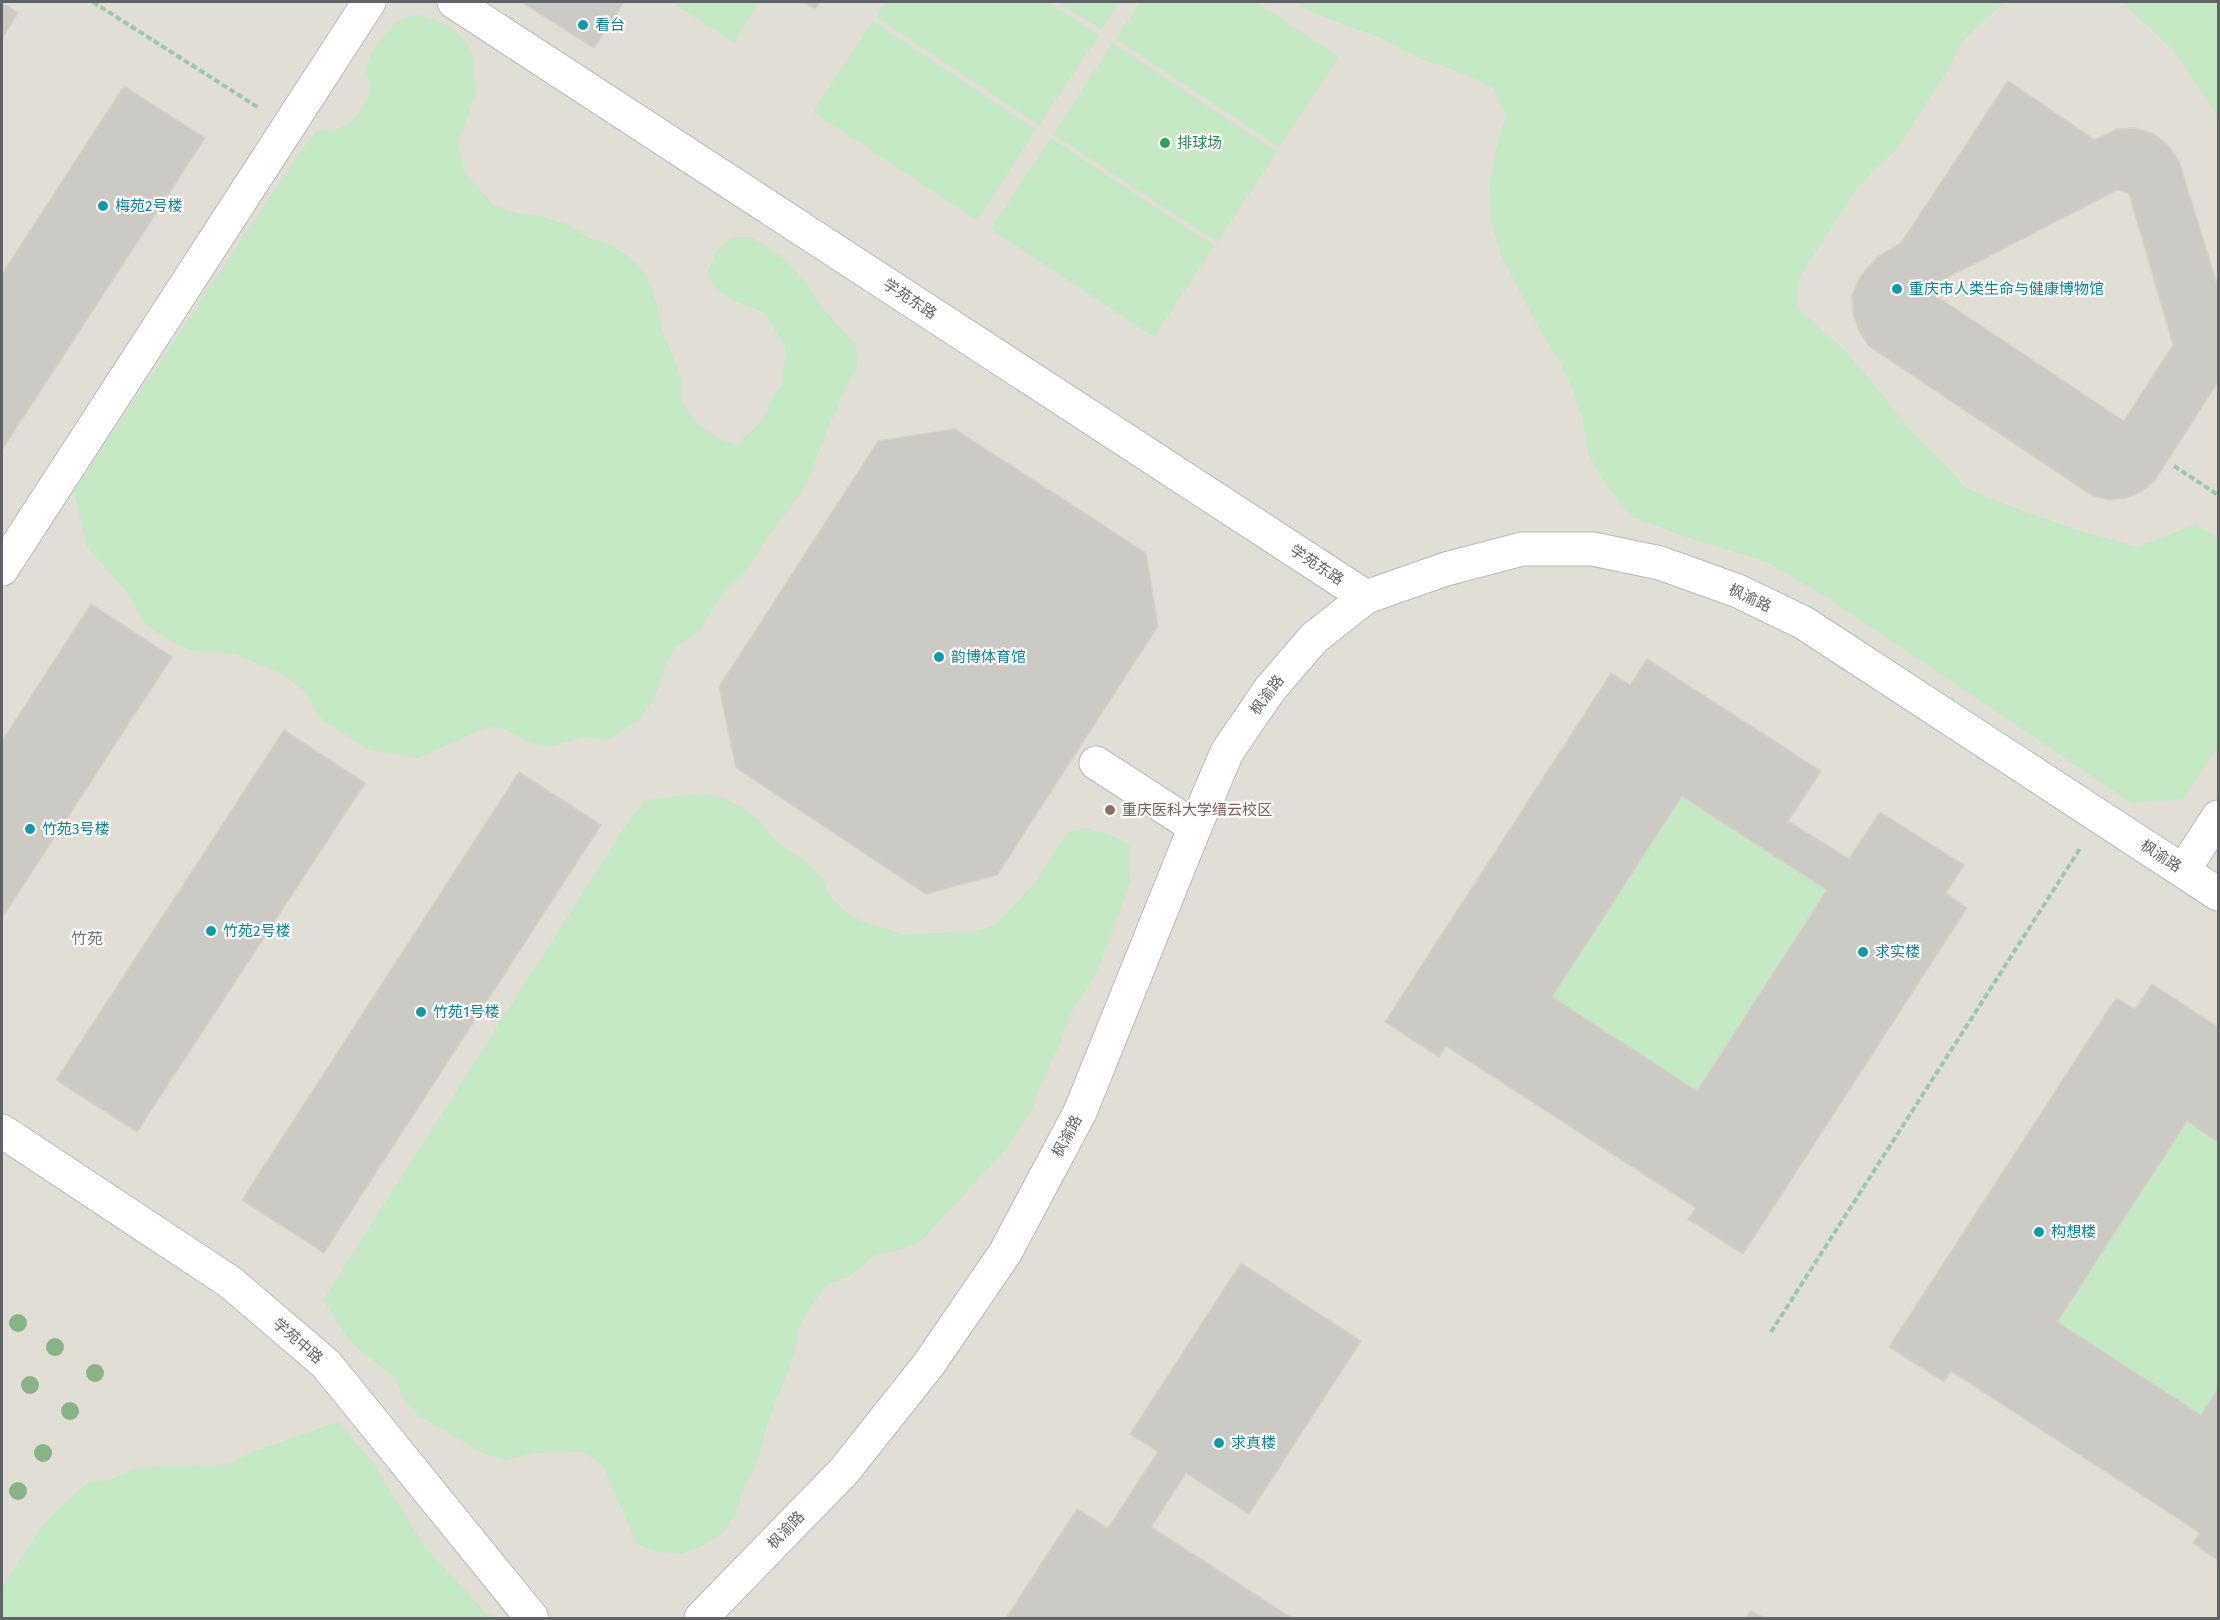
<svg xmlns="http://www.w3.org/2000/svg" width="2220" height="1620" font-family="'Fira Sans','Noto Sans SC',sans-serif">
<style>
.education{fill:#e1ded6}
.green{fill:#c5e8c5}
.building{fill:#cccac5;stroke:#d6d1c6;stroke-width:1.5;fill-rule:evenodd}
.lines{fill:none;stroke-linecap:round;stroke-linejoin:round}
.minor-casing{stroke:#b5b8bc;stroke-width:35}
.path{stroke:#9cc7a9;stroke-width:4;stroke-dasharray:6 3;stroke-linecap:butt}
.minor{stroke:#fff;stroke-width:33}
.tree{fill:#89b387}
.culture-dot{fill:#0f9aa8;stroke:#fff;stroke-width:2}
.leisure-dot{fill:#2e9e5b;stroke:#fff;stroke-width:2}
.education-dot{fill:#8d6e63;stroke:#fff;stroke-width:2}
.labels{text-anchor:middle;stroke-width:4.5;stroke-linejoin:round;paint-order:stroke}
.culture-label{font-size:15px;fill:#0d838f;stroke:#fff;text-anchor:start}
.leisure-label{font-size:15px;fill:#27864d;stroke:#fff;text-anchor:start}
.street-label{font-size:15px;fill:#5f6368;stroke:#fff}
.education-label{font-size:15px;fill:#785e54;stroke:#fff;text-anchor:start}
.neighbourhood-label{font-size:16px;fill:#70757a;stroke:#fff}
</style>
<rect width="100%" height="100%" fill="#f1efe8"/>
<rect class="education" x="2" y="2" width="2216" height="1616"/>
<g class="green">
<path d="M671 2H759L734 42Z"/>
<path d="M886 2H1048L1099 35 1039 125 876 17Z"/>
<path d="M1058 2H1120L1101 30Z"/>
<path d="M1140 2H1256L1339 57 1279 147 1116 39Z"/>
<path d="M1295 2H2004L1962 42 1946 73 1895 151 1873 171 1854 193 1800 276 1797 307 1842 348 1870 379 1903 422 1966 488 1993 500 2077 530 2137 547 2197 524 2218 539V746L2183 799 2132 803 1826 597 1767 562 1689 538 1632 517 1604 482 1588 453 1583 420 1572 387 1557 357 1538 327 1502 257 1491 220 1490 181 1496 150 1506 115 1493 87 1452 69 1418 58 1384 39 1313 13Z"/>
<path d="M2123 2H2218V116L2175 52Z"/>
<path d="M420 15 448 25 468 45 473 59 476 95 458 142 465 174 495 206 517 213 536 215 569 225 589 238 605 242 625 254 643 270 653 290 663 332 681 377V401L698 425 720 439 736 445 762 421 771 400 782 385 786 348 764 312 730 299 717 290 707 273 716 253 731 237H750L770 248 788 263 804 280 823 309 855 343 858 357 855 373 845 387 837 411 829 424 806 486 769 535 747 570 721 596 699 631 676 647 668 660 653 701 639 720 607 740 585 737 548 747 533 744 505 729 490 726 418 758 369 750 326 722 317 713 306 693 282 674 240 656 226 653 195 651 182 647 156 632 144 622 129 595 87 547 74 491 303 148 317 131C325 130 333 130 340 128 356 122 370 101 369 84 369 78 365 72 367 66 369 52 391 22 406 17 410 15 416 16 420 15Z"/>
<path d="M873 21 1036 130 977 220 813 112Z"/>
<path d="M1113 43 1277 152 1217 242 1053 134Z"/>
<path d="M1051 138 1214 246 1154 337 991 229Z"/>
<path d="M700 794 721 797 741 807 759 820 772 838 807 863 822 878 829 895 845 911 861 921 902 934 972 932 995 925 1034 884 1068 832 1088 828 1113 836 1129 844 1130 883 1096 975 1072 1011 1061 1041 1038 1091 1033 1108 1007 1148 921 1241 900 1250 877 1254 848 1277 826 1285 800 1324 794 1356 768 1422 756 1466 745 1485 735 1515 724 1531 707 1544 682 1554 656 1552 637 1544 603 1466 582 1451 534 1453 505 1460 483 1453 416 1414 403 1399 397 1379 351 1343 323 1300 626 825 645 800Z"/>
<path d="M1682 796 1827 890 1697 1091 1552 997Z"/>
<path d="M2187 1121 2218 1142V1389L2201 1415 2057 1322Z"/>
<path d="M338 1422 374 1464 425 1547 486 1613 498 1618H2V1587L40 1529 58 1509 88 1483 111 1479 136 1469 162 1466 216 1465 232 1463 250 1453Z"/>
</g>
<g class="building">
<path d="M2 2 18 13 2 39Z"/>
<path d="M521 2H624L594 48Z"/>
<path d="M803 2H820L815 9Z"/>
<path d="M2008 81 2095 140 2117 129 2136 128 2154 134 2169 146 2179 161 2216 281 2218 277V382L2155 480 2142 491 2126 498 2109 500 2093 496 1869 346 1859 331 1853 314 1852 295 1860 277 1877 257 1901 243ZM2117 190 2129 193 2173 345 2124 421 1938 297 1939 282Z"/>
<path d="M124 86 205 138 2 450V274Z"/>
<path d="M955 429 1146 553 1158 626 997 875 926 894 736 768 719 687 878 441Z"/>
<path d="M91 604 172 657 2 918V741Z"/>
<path d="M1647 659 1821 771 1788 821 1849 859 1880 812 1964 865 1946 893 1967 908 1743 1254 1688 1219 1696 1208 1446 1046 1439 1057 1385 1022 1611 673 1630 685ZM1682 796 1827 890 1697 1091 1552 997Z"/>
<path d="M284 730 365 783 137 1132 56 1080Z"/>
<path d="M519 772 601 825 324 1253 242 1200Z"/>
<path d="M2152 984 2218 1027V1142L2187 1121 2057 1322 2201 1415 2218 1389V1560L2193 1543 2200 1533 1951 1371 1944 1382 1889 1347 2116 998 2135 1009Z"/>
<path d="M1241 1263 1361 1341 1249 1514 1186 1473 1151 1527 1292 1618H1006L1077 1509 1108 1528 1158 1452 1130 1434Z"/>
<path d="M1751 1611 1764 1618H1746Z"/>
</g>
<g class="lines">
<g class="minor-casing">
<g id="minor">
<path d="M454 2 1366 597"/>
<path d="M2 569 369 2"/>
<path d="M1096 763 1195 827"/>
<path d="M2183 871 2218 817"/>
<path d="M2 1131 230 1282 326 1364 532 1618"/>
<path d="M701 1618 844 1471 929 1364 1005 1253 1080 1112 1195 827 1227 752 1270 689 1314 638 1366 597 1446 569 1522 549H1593L1660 563 1738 591 1804 623 2218 894"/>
</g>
</g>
<g class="path">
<path d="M93 2 259 108"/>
<path d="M2174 466 2218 495"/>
<path d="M1771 1332 2081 847"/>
</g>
<use href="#minor" class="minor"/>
</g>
<g class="tree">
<circle cx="18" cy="1323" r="9"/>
<circle cx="55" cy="1347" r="9"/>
<circle cx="95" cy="1373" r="9"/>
<circle cx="30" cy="1385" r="9"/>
<circle cx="70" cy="1411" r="9"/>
<circle cx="43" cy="1453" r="9"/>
<circle cx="18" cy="1491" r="9"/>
</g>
<g class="culture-dot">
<circle cx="583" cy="25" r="6"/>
<circle cx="103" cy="206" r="6"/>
<circle cx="1897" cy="289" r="6"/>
<circle cx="939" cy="657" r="6"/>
<circle cx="30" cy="829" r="6"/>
<circle cx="211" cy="931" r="6"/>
<circle cx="1863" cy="952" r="6"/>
<circle cx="421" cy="1012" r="6"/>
<circle cx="2039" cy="1232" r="6"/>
<circle cx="1219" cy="1443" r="6"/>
</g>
<circle class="leisure-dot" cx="1165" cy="143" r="6"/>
<circle class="education-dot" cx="1110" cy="810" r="6"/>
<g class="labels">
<g class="culture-label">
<text x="595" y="30">看台</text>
<text x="115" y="211">梅苑2号楼</text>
<text x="1909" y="294">重庆市人类生命与健康博物馆</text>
<text x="951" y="662">韵博体育馆</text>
<text x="42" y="834">竹苑3号楼</text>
<text x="223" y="936">竹苑2号楼</text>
<text x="1875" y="957">求实楼</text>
<text x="433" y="1017">竹苑1号楼</text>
<text x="2051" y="1237">构想楼</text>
<text x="1231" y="1448">求真楼</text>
</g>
<g class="leisure-label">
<text x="1177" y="148">排球场</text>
</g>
<g class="street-label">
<text transform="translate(910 299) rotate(33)" y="5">学苑东路</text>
<text transform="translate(1317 565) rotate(33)" y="5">学苑东路</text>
<text transform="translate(1750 598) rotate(25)" y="5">枫渝路</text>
<text transform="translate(1267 695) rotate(-53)" y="5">枫渝路</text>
<text transform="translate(2161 856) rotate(33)" y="5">枫渝路</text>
<text transform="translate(1067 1136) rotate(-62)" y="5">枫渝路</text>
<text transform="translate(298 1341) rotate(41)" y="5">学苑中路</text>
<text transform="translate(786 1530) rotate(-46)" y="5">枫渝路</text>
</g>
<g class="education-label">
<text x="1122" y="815">重庆医科大学缙云校区</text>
</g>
<g class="neighbourhood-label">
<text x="87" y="944">竹苑</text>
</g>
</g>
<rect width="2220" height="1620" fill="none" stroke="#5f6368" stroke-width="6"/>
</svg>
